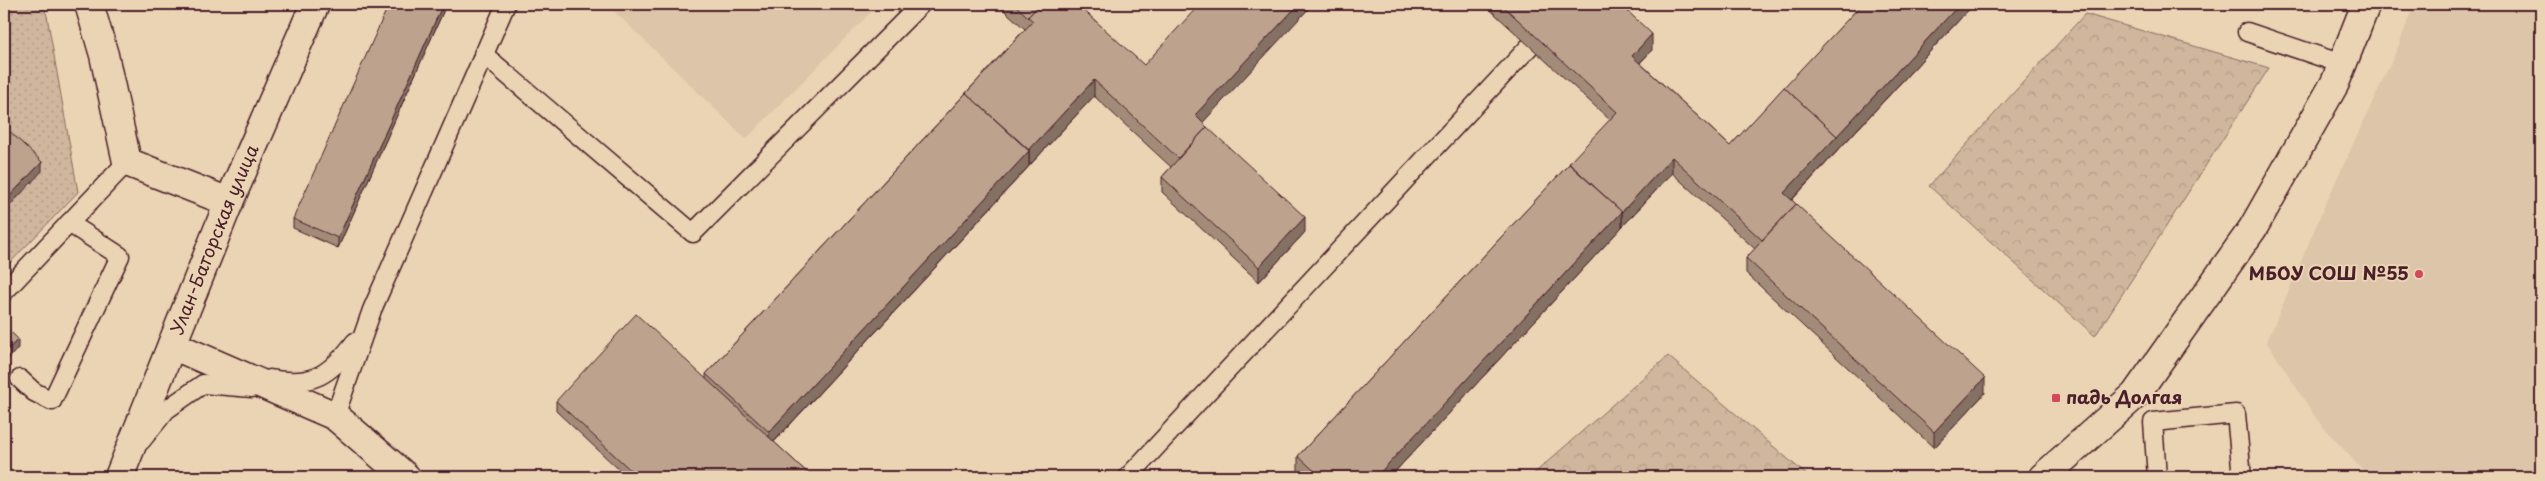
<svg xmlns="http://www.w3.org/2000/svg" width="2545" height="481" font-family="'Playpen Sans',sans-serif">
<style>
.built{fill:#dcc5a8}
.grass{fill:url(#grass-dots);stroke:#8c6a64}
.park{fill:url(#park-crowns);stroke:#8c6a64}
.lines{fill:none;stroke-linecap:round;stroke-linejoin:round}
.service-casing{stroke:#4a1f2b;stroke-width:21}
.minor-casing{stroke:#4a1f2b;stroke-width:31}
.tertiary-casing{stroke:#4a1f2b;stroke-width:31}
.service{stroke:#ead4b3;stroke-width:18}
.minor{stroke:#ead4b3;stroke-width:28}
.tertiary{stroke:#ead4b3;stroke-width:28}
.wall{fill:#a38b79;stroke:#4a1f2b}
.shaded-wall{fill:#847163;stroke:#4a1f2b}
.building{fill:#bda28d;stroke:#4a1f2b}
.poi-dot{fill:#d1495b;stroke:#ead4b3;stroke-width:2}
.labels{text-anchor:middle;stroke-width:4;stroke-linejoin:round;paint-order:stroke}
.street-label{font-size:18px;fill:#4a1f2b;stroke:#ead4b3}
.poi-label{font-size:18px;font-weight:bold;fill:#4a1f2b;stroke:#ead4b3;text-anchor:end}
</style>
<defs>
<pattern id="grass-dots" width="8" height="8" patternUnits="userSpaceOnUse" patternTransform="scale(1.25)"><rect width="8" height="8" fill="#cfb69d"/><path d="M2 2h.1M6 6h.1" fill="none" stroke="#b39c87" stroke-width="1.8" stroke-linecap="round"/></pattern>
<pattern id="park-crowns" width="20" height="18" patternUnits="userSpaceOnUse" patternTransform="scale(1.25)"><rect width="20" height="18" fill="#cfb69d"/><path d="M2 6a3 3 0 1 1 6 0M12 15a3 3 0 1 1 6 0" fill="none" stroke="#b39c87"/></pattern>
</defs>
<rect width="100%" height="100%" fill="#ead4b3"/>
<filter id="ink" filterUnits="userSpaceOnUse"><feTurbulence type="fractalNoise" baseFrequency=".02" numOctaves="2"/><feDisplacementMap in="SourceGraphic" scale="10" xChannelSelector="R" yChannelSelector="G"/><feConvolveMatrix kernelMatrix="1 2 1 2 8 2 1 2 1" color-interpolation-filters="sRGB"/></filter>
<g filter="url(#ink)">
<g class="built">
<path d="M607 4H879L746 139Z"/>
<path d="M2414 4H2541V477H2369L2318 421 2267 342 2325 205 2399 45Z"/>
</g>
<path class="grass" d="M4 4H43L47 16 78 192 4 269Z"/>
<g class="park">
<path d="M2085 14 2269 68 2095 336 1929 186Z"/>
<path d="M1668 356 1809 477H1530Z"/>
</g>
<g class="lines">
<g class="service-casing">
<g id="service">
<path d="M2247 32 2342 64"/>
<path d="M483 54 693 233 921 4"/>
<path d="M4 292 127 162"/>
<path d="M20 379 34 392 52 401 120 256 69 223"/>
<path d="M270 379C312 387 330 375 355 342"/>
<path d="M335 416 372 310 506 4"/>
<path d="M141 441 166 410 203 384 252 388"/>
<path d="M1128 477 1530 46"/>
<path d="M2157 477 2153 422 2236 414 2242 477"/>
</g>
</g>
<g class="minor-casing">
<g id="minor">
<path d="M89 4 104 55 127 162 229 202"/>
<path d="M172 345 335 416 406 477"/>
<path d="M2043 477 2135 395 2253 228 2335 83 2366 4"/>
</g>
</g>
<g class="tertiary-casing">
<g id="tertiary">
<path id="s1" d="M119 477 229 202 315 4"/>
</g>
</g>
<use href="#service" class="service"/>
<use href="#minor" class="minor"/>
<use href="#tertiary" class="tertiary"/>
</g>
<g class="wall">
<path d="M443 4V12L338 248 293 228V219Z"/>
<path d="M845 4H860L853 11Z"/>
<path d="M997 4H1077L1203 123 1305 232 1259 282 1162 192V177L1171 167 1094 96 774 442 812 477H627L556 411V401L706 379V374L1025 29Z"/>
<path d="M1484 4H1620L1652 50 1640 63 1730 146 1862 4H1974L1792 200 1985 393 1934 448 1746 273V258L1755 249 1672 173 1390 477H1305L1298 472V456L1610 120Z"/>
</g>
<g class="shaded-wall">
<path d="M443 4V12L338 248V238Z"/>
<path d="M853 4H860L853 11Z"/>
<path d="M1299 4H1313L1195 131V115Z"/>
<path d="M1960 4H1974L1784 208V193Z"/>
<path d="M1652 34V50L1632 71V56Z"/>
<path d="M1094 80V96L1029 166V150Z"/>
<path d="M1029 151V166L769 447V432Z"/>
<path d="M1672 157V173L1622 227V212Z"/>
<path d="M42 162V171L4 212V202Z"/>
<path d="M1622 212V227L1390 477H1376Z"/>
<path d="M1305 217V232L1259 282V267Z"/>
<path d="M18 339V348L4 364V354Z"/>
<path d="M1985 378V393L1934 448V432Z"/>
</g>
<g class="building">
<path d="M389 4H443L338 238 293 219Z"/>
<path d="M1014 4H1040L1028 17Z"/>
<path d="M1040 4H1077L1144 65 1200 4H1299L1195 115 1207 127 1178 158 1094 80 1029 150 966 93 1033 21 1028 17Z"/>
<path d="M1501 4H1620L1652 34 1632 56 1730 146 1784 87 1837 136 1784 193 1796 204 1762 240 1672 157 1622 212 1569 163 1617 112Z"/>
<path d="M1862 4H1960L1837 136 1784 87Z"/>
<path d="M966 93 1029 151 769 432 706 374Z"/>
<path d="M4 126 42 162 4 202Z"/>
<path d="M1207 127 1305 217 1259 267 1162 177Z"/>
<path d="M1569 164 1622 212 1376 477H1321L1298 456Z"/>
<path d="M1796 204 1985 378 1934 432 1746 258Z"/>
<path d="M636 314 812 477H638L556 401Z"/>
<path d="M4 325 18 339 4 354Z"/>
</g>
</g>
<g class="poi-dot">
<circle cx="2419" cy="274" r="5"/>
<rect x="2051" y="393" width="10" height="10" rx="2.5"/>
</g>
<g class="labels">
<g class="street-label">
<text dy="6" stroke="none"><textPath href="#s1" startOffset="256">Улан-Баторская улица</textPath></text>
</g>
<g class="poi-label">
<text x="2409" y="280">МБОУ СОШ №55</text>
<text x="2066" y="404" text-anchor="start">падь Долгая</text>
</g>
</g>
<rect width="2545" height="481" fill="none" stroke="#ead4b3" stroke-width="20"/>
<rect x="10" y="10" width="2525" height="461" fill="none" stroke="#4a1f2b" stroke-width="2" filter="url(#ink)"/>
</svg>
